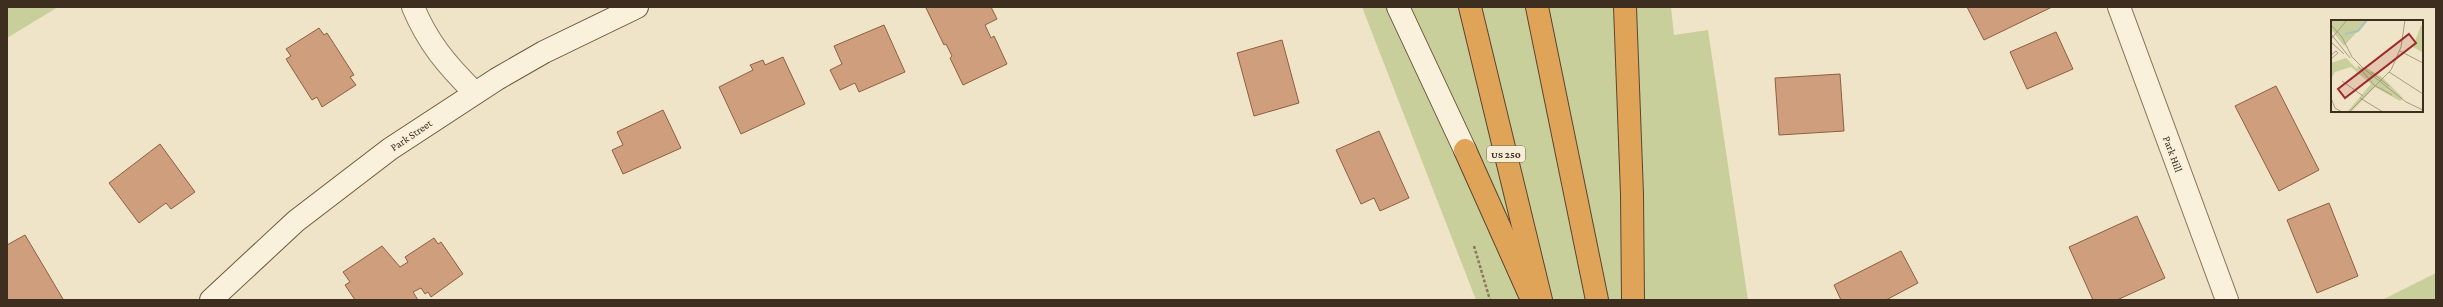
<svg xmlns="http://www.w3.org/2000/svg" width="2443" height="307" font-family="'Crimson Pro',serif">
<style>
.green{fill:#c9cf9b}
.building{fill:#cf9f7d;stroke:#8d5f41}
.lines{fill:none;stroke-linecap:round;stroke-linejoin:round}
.street-casing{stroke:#8d765c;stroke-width:24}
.secondary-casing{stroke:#6f573f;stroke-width:24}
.highway-casing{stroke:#5b4430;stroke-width:24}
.path{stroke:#8d765c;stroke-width:2.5;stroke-dasharray:3 2;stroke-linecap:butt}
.street{stroke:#faf1dc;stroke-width:22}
.secondary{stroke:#faf1dc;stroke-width:22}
.highway{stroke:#e0a458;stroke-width:22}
.labels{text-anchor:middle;stroke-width:3;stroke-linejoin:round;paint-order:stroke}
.shield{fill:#f7eed8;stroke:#756857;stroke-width:1}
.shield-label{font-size:10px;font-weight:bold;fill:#3d2e20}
.street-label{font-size:11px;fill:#3d2e20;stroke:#f7eed8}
.inset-river{fill:none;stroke:#a9c4bc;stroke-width:2}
.inset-road{fill:none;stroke:#a89b85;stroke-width:1}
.view{fill:#9e2a2b;fill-opacity:0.15;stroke:#9e2a2b;stroke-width:2}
.inset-edge{fill:none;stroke:#3d2e20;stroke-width:2}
</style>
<rect width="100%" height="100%" fill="#f0e4c8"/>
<g class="green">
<path d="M7 7H58L7 38Z"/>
<path d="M1362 7H1671L1674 35 1708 30 1748 300H1476Z"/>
<path d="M2436 273V300H2382Z"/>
</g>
<g class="building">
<path d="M928 7H991L997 19 985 25 991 38 994 36 1007 64 963 85 950 58 952 56 946 44 944 45 926 8Z"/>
<path d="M1967 7H2052L1984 40Z"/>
<path d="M884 25 905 72 859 92 855 83 840 90 830 70 842 64 834 46Z"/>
<path d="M319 28 324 35 327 33 354 75 350 77 356 85 322 107 317 97 312 100 286 59 291 56 286 49Z"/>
<path d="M2056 32 2073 69 2027 89 2010 52Z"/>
<path d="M1282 40 1299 103 1254 116 1237 53Z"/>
<path d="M783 57 805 104 741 134 719 87 753 70 750 65 763 60 765 65Z"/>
<path d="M1840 74 1844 131 1779 135 1775 78Z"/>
<path d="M2276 86 2319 170 2279 191 2235 106Z"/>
<path d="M663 110 681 148 623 174 612 150 623 145 617 132Z"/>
<path d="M1379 131 1409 198 1380 211 1374 198 1361 204 1336 150Z"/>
<path d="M160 144 195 192 171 209 166 203 139 223 109 183Z"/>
<path d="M2329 203 2358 276 2317 293 2287 220Z"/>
<path d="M2137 216 2165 278 2117 300H2093L2069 247Z"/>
<path d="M25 235 63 299 62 300H7V245Z"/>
<path d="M434 238 438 244 441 242 463 274 431 297 428 292 425 294 421 288 413 292 418 300H355L345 285 350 282 343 272 382 246 400 267 408 262 405 257Z"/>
<path d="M1901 251 1918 283 1886 300H1841L1834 285Z"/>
</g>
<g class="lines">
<g class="street-casing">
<g id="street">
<path d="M413 7C428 43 447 65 474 92"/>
<path d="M2119 7 2227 300"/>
</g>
</g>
<g class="secondary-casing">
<g id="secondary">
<path d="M1398 7 1465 150"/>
<path d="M211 300 296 221 390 149 497 79 544 52 637 7"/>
</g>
</g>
<g class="highway-casing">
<g id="highway">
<path d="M1470 7 1541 300"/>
<path d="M1537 7 1597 300"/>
<path d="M1625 7 1632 194 1633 300"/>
<path d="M1465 150 1529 293"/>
</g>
</g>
<path class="path" d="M1474 246 1490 300"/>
<use href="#street" class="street"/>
<use href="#secondary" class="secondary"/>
<use href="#highway" class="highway"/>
</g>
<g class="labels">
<rect class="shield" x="1487" y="146" width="38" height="16" rx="3"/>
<g class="shield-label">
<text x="1506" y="158">US 250</text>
</g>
<g class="street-label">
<text transform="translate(411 135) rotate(-34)" y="4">Park Street</text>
<text transform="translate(2173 154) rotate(70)" y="4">Park Hill</text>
</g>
</g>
<g transform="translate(2331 20)">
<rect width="92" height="92" fill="#f0e4c8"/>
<path d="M0 0H37L13 26 0 9ZM90 5 92 6 91 32 82 27ZM15 38 25 48 34 47 51 57 72 78 69 81 44 67 20 92H16L40 64 20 47 4 52 0 59V43Z" fill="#c9cf9b"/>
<path class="inset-river" d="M14 14 27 11 36 0"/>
<path class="inset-road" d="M0 5 11 17 21 37 32 48 75 82 92 90M0 14 19 38M0 19 16 0M0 22 13 34M69 31 92 43M0 35 5 31 7 33 0 39M27 46 43 65M40 52 58 66M58 52 92 74M11 61 32 76M43 65 61 75M0 78 4 88 11 92M29 78 52 92M18 92 60 50 70 27 74 0"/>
<path class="view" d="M78 14 85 23 14 78 7 69Z"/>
<rect width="92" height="92" class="inset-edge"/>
</g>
<rect width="2443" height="307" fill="none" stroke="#3d2e20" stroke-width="16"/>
</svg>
